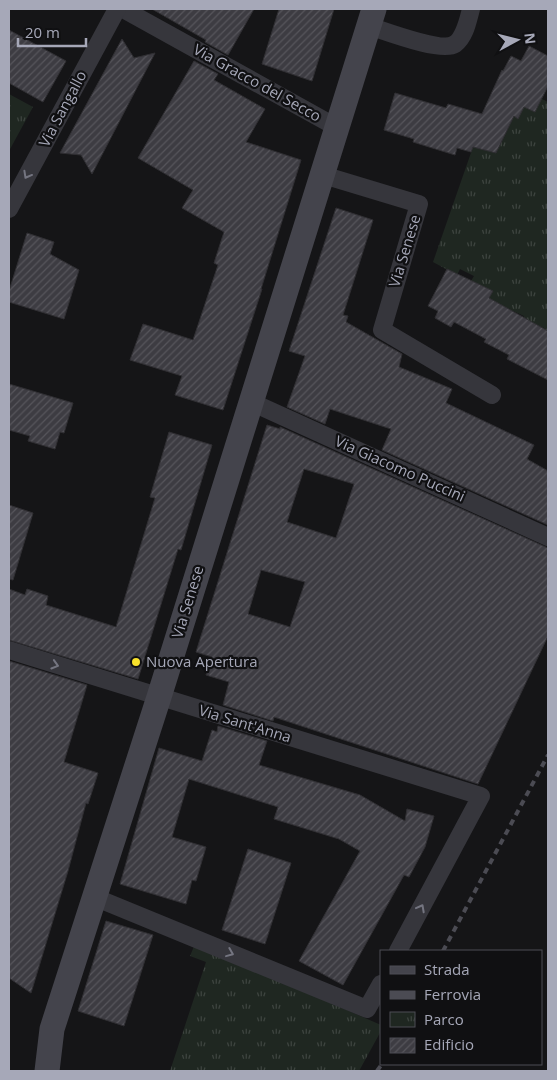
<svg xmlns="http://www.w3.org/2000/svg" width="557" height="1080" font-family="'Open Sans',sans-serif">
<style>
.park{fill:url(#park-tufts)}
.building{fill:url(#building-hatch);stroke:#302f33;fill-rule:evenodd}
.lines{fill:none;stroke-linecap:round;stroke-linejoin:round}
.minor{stroke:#36363c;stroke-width:18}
.secondary{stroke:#44444c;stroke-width:25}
.rail{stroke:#4b4b53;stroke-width:4;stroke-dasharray:6 5;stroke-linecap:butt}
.oneway{stroke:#747580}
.poi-dot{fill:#f9e22b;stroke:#101012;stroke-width:2}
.labels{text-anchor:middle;stroke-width:4.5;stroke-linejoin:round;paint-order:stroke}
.street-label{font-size:15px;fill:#a6a8b8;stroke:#101012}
.poi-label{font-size:15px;fill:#a6a8b8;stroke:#101012;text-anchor:start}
</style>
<defs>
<pattern id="park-tufts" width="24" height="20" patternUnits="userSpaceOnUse" patternTransform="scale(1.25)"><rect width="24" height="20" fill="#1f2721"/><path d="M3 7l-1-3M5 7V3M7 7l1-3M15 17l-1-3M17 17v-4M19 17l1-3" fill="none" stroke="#3d443f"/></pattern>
<pattern id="building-hatch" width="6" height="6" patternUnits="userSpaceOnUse" patternTransform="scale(1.25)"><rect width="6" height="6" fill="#3d3c42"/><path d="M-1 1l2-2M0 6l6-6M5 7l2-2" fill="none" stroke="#56555b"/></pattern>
</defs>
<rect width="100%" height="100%" fill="#151517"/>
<g class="park">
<path d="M9 94 33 107 9 151Z"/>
<path d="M542 99 548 102V343L541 339 546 329 533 323H521L524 316 513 311 511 314 487 302 493 291 481 285 468 286 474 276 460 269 457 275 433 262 473 147 496 153 514 116 518 118 524 107Z"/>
<path d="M195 944 381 1025V1031L359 1071H170L206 962 190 956Z"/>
</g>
<g class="building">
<path d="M152 9H254L228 55 205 42 206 40Z"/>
<path d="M279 9H334L312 81 262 64Z"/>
<path d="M9 30 66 61 43 102 9 83Z"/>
<path d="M122 39 134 58 155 53 92 174 81 155 60 153Z"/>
<path d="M529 46 548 56V86L535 112 524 107 518 119 514 116 496 153 473 147 471 152 457 148 455 155 413 142 414 139 384 130 395 93 446 108 448 104 482 114 502 70 503 71 511 56 521 61Z"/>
<path d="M194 61 218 74 214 80 265 109 246 142 301 160 261 289H262L223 410 175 395 182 376 130 360 143 324 193 340 218 265 214 263 224 232 182 208 193 190 138 158Z"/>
<path d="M336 208 373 220 343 315 348 316 346 322 402 354 399 367 452 389 446 403 534 445 527 459 548 471V525L382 450 391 429 330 409 325 424 287 407 305 356 289 351Z"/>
<path d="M27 233 54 242 50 254 79 270 64 319 9 302V291Z"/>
<path d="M447 269 493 291 489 298 548 331V380L507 359 509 355 484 342 486 339 454 322 451 327 435 318 438 311 428 306Z"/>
<path d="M9 384 73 403 64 433 60 432 55 449 28 441 30 436 9 430Z"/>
<path d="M267 425 280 429V427L548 548V636L478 784 274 717 273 721 223 705 229 682 206 675 212 657 196 652ZM304 469 354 484 336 538 287 522ZM261 570 305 582 290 627 248 614Z"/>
<path d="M169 432 212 445 181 550 178 549 138 679 9 640V589L25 595 27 589 48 596 46 605 116 627 155 498 150 497Z"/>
<path d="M9 505 33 513 13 580 9 579Z"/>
<path d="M9 661 87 685 64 762 98 773 88 804 86 803 68 871 31 993 9 978Z"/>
<path d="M218 726 267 741 259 765 360 795 405 821 407 809 434 816 425 847 409 877 404 875 343 985 299 961 360 851 339 839 274 819 278 807 189 779 172 837 206 847 196 881 192 880 186 904 120 884 159 748 202 761 212 730 217 732Z"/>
<path d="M248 849 291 863 265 944 222 930Z"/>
<path d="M106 921 153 935 124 1026 78 1011Z"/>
</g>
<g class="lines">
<g class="minor">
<path d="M123 9 338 128"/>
<path d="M369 26C385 31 442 53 455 44 465 37 468 20 471 9"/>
<path d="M323 175 419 204 382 330 492 395"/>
<path d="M9 209 117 9"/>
<path d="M251 402 548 537"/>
<path d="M9 650 481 796 398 951"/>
<path d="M94 897 367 1009 381 984"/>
</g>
<path class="secondary" d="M47 1071 52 1029 159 697 374 9"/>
<g class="rail">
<path d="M443 951 548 755"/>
<path d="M377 1071 382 1064"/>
</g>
</g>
<defs><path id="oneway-chevron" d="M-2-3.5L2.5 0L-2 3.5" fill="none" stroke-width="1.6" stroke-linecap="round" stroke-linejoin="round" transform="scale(1.25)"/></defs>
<g class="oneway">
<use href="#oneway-chevron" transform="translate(27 175) rotate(119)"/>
<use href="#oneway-chevron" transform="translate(55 665) rotate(17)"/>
<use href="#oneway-chevron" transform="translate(421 908) rotate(-62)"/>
<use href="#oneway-chevron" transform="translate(230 953) rotate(22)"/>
</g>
<circle class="poi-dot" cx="136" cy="662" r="5"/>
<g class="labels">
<g class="street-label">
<text transform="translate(257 83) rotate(29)" y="5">Via Gracco del Secco</text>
<text transform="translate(63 109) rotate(-62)" y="5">Via Sangallo</text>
<text transform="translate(405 251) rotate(-73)" y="5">Via Senese</text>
<text transform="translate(400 469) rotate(24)" y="5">Via Giacomo Puccini</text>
<text transform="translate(188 602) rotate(-73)" y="5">Via Senese</text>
<text transform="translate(245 724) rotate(17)" y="5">Via Sant'Anna</text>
</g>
<g class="poi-label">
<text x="146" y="667">Nuova Apertura</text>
</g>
</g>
<rect width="557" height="1080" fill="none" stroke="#a6a8b8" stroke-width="20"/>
<rect x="380" y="950" width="162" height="115" fill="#101012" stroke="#4c4d54"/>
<rect x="390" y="966" width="25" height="8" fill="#44444c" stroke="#4c4d54"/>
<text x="424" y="975" font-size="15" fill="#a6a8b8">Strada</text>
<rect x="390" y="991" width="25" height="8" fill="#4b4b53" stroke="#4c4d54"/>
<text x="424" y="1000" font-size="15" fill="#a6a8b8">Ferrovia</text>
<rect x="390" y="1012" width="25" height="15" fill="url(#park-tufts)" stroke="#4c4d54"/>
<text x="424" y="1025" font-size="15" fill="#a6a8b8">Parco</text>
<rect x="390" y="1038" width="25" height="15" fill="url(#building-hatch)" stroke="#4c4d54"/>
<text x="424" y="1050" font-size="15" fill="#a6a8b8">Edificio</text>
<g transform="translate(517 40) rotate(83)" stroke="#101012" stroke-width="4" paint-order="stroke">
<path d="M0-4L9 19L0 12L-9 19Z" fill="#a6a8b8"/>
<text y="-8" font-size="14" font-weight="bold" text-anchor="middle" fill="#a6a8b8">N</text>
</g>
<path d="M18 38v8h68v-8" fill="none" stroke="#a6a8b8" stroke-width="2.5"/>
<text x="25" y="38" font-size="15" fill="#a6a8b8" stroke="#101012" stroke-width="4" paint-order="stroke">20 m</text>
</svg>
